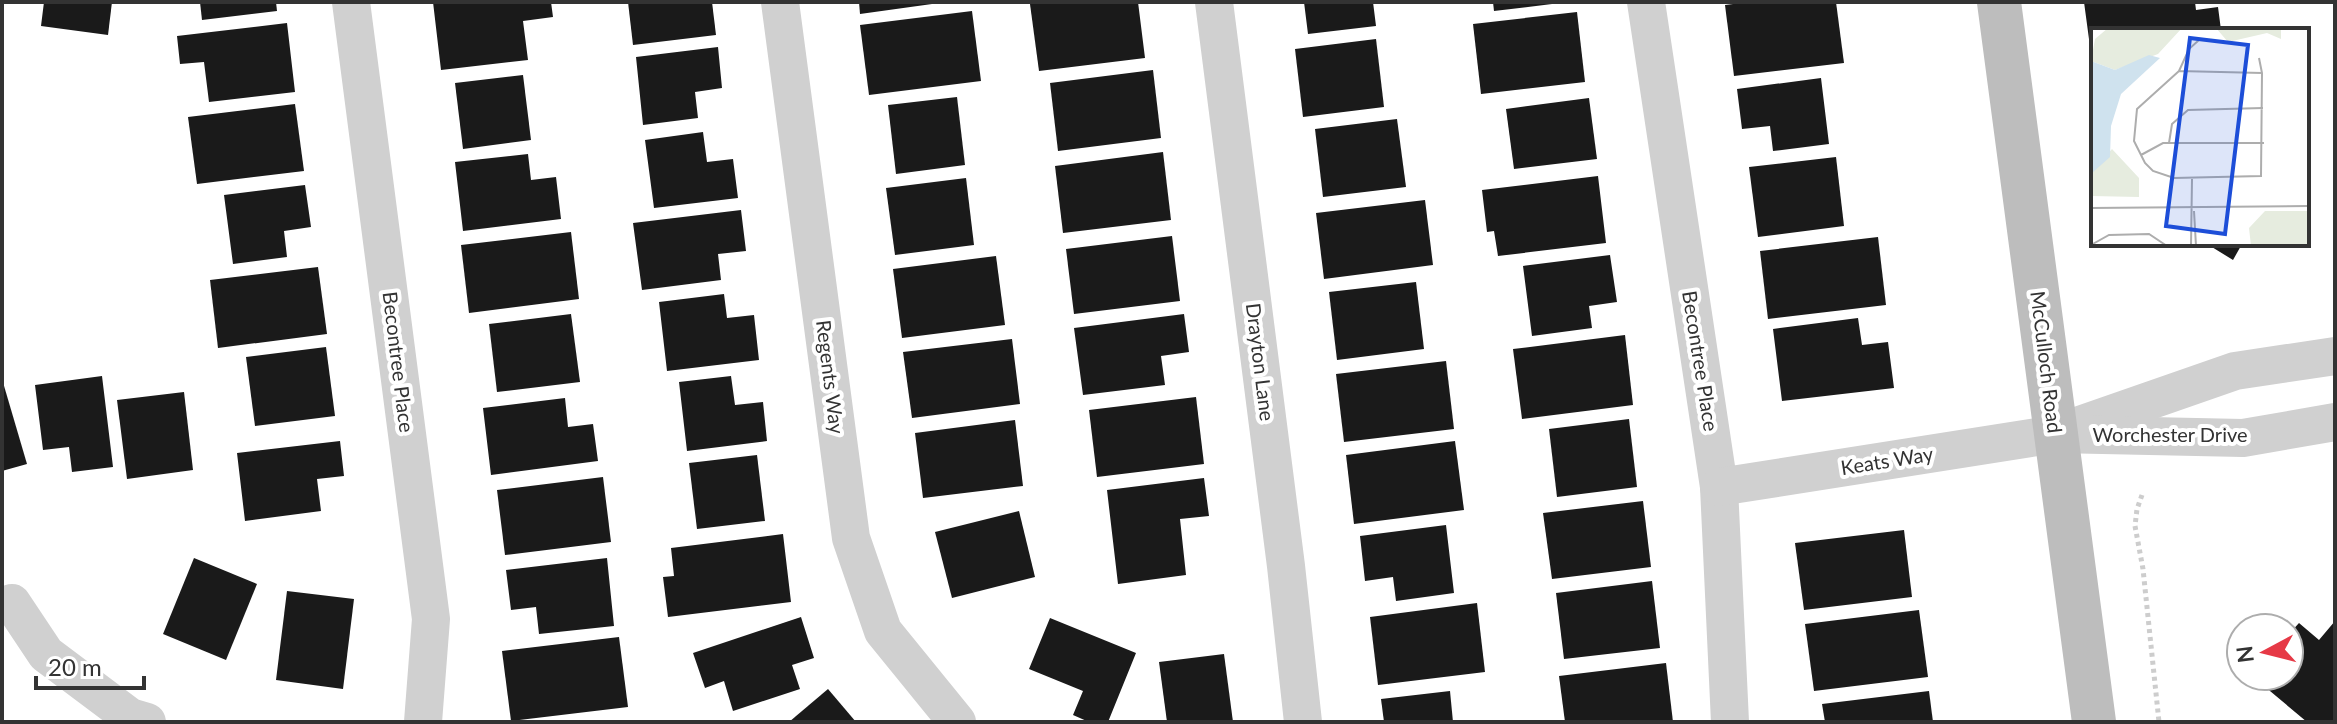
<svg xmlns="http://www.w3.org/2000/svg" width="2337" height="724" font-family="Lato,sans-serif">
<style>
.building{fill:#1a1a1a}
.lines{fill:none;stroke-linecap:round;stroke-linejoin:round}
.path{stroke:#cdcdcd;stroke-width:5;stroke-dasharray:4 4;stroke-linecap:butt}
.street{stroke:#d0d0d0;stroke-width:38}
.secondary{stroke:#bdbdbd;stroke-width:44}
.labels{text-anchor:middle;stroke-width:8;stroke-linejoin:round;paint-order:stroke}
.street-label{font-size:20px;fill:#333;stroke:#fff}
.inset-road{fill:none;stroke:#adadad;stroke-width:2}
.view{fill:#1d4ed8;fill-opacity:0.15;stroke:#1d4ed8;stroke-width:4}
.inset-edge{fill:none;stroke:#333;stroke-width:4}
</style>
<rect width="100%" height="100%" fill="#fff"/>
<g class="building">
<path d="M44 2H112L108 35 41 26Z"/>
<path d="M200 2H276L277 11 202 20Z"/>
<path d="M433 2H551L553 17 523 21 528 60 441 70Z"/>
<path d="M628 2H712L716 35 633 45Z"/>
<path d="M859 2H932V4L860 14Z"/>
<path d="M1046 2H1138L1145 58 1039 71 1030 4Z"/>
<path d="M1304 2H1373L1376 26 1308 34Z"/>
<path d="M1493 2H1552V4L1494 11Z"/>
<path d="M1749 2H1836L1844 63 1734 76 1725 5Z"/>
<path d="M2084 2H2195L2196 10 2218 7 2221 30H2093V54H2091Z"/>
<path d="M972 11 981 81 869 95 860 25Z"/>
<path d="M1577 12 1585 82 1481 94 1473 24Z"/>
<path d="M287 23 295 92 209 102 204 62 180 64 177 36Z"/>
<path d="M1376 39 1384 107 1303 117 1295 49Z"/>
<path d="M718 47 722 88 695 92 698 118 643 125 636 57Z"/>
<path d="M1153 70 1161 138 1058 151 1050 83Z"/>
<path d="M523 75 531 140 463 149 455 83Z"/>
<path d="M1821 78 1829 144 1773 151 1770 126 1742 129 1737 89Z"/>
<path d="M957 97 965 165 896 174 888 105Z"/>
<path d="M1589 98 1597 159 1514 169 1506 109Z"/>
<path d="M295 104 304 171 197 184 188 117Z"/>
<path d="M1397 119 1406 187 1323 197 1315 129Z"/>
<path d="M703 132 707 162 733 159 738 198 654 208 645 140Z"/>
<path d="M1163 152 1171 220 1063 233 1055 166Z"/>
<path d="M528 154 531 180 556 177 561 219 463 231 455 162Z"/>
<path d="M1836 157 1844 226 1758 237 1749 167Z"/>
<path d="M1598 176 1606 243 1498 256 1494 231 1487 232 1482 190Z"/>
<path d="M966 178 974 245 895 255 886 188Z"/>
<path d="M305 185 311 227 284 231 287 257 233 264 224 195Z"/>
<path d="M1425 200 1433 265 1324 279 1316 213Z"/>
<path d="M741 210 746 251 718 254 721 280 642 290 633 223Z"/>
<path d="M571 232 579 299 469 313 461 245Z"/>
<path d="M1172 236 1180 301 1074 314 1066 249Z"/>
<path d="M1878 237 1886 305 1768 319 1760 251Z"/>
<path d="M2207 244H2242L2233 260Z"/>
<path d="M1610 255 1617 302 1589 306 1592 328 1532 336 1523 266Z"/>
<path d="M996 256 1005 325 902 338 893 269Z"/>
<path d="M318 267 327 334 218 348 210 280Z"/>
<path d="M1416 282 1424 349 1337 360 1329 292Z"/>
<path d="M724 294 727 318 754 315 759 360 667 371 659 302Z"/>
<path d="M571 314 580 382 497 392 489 324Z"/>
<path d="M1184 314 1189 352 1161 356 1165 385 1083 395 1074 328Z"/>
<path d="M1858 318 1862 345 1888 342 1894 388 1782 401 1773 329Z"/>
<path d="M1625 335 1633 405 1522 419 1513 349Z"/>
<path d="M1012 339 1020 404 912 418 903 352Z"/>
<path d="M326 347 335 416 255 426 246 357Z"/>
<path d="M1446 361 1454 429 1344 442 1336 374Z"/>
<path d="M102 376 113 467 72 472 69 447 43 450 35 385Z"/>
<path d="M731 376 735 405 763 402 767 441 687 451 679 382Z"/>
<path d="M2 379 27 464 2 471Z"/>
<path d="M184 392 193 470 127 479 117 400Z"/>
<path d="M1196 397 1204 464 1097 477 1089 410Z"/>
<path d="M565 398 568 427 593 424 598 461 491 475 483 408Z"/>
<path d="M1629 419 1637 487 1557 497 1549 429Z"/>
<path d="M1015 420 1023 486 923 498 915 433Z"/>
<path d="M340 441 344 476 317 479 321 511 245 521 237 453Z"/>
<path d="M1455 441 1464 510 1354 524 1346 455Z"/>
<path d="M757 455 765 521 697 529 689 463Z"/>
<path d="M603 477 611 542 505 555 497 490Z"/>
<path d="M1204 478 1209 516 1180 519 1186 575 1118 584 1107 490Z"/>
<path d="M1643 501 1651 567 1552 579 1543 513Z"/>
<path d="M1019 511 1035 577 952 598 935 532Z"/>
<path d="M1446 525 1454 593 1396 601 1393 577 1365 581 1360 536Z"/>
<path d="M1904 530 1912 597 1804 610 1795 543Z"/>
<path d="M783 534 791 602 668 617 663 577 674 576 671 548Z"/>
<path d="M194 558 257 584 226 660 163 634Z"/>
<path d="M607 558 614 626 539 634 536 607 511 610 506 570Z"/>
<path d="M1652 581 1660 648 1564 659 1556 593Z"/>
<path d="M287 591 354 599 343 689 276 680Z"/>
<path d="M1477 603 1485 672 1378 685 1370 617Z"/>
<path d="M1919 610 1928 677 1814 691 1805 624Z"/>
<path d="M801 617 814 658 792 665 800 689 733 711 724 681 705 688 693 653Z"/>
<path d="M1050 618 1136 653 1108 722H1089L1073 715 1083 691 1029 669Z"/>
<path d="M2335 621V722H2307L2252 676H2289V634L2299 623 2319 640Z"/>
<path d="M619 637 628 707 511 721 502 651Z"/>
<path d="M1224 654 1233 722H1167L1159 662Z"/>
<path d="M1666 663 1673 722H1565L1559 676Z"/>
<path d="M828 689 856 722H789Z"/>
<path d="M1450 691 1453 722H1384L1381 699Z"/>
<path d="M1929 691 1933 722H1825L1822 704Z"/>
</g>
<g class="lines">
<path class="path" d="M2142 495 2137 509 2135 526 2143 569 2159 722"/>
<g class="street">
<path d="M351 2 431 619 423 722"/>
<path d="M780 2 851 538 883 631 957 722"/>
<path d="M1214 2 1286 566 1303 722"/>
<path d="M1646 2 1719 487 1730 722"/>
<path d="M2077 426 2235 371 2335 356"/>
<path d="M1719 487 2056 434 2243 438 2335 422"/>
<path d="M12 603 46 654 130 717 147 722"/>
</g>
<path class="secondary" d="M1999 2 2094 722"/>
</g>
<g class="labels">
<g class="street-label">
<text transform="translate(1700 361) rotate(81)" y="7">Becontree Place</text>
<text transform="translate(398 362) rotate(83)" y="7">Becontree Place</text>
<text transform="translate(1260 362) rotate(83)" y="7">Drayton Lane</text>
<text transform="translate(2046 362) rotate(83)" y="7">McCulloch Road</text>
<text transform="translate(830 377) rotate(83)" y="7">Regents Way</text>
<text x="2170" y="442">Worchester Drive</text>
<text transform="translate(1887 461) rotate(-9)" y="7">Keats Way</text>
</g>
</g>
<g transform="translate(2091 28)">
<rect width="218" height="218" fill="#fff"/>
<path d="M17 0H91L67 26 24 42 0 33 4 11ZM125 0H190V11L176 5 137 14ZM21 121 48 150V169L0 168V145ZM174 183H218V218H160L158 200Z" fill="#e6ecdf"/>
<path d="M58 27 69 30 30 66 20 98 19 129 1 145 0 33 24 42Z" fill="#cfe2ee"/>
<path class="inset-road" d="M168 30 171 45 170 148 83 150 62 143 54 135 43 113 46 81 88 43 171 45M88 43 98 21 108 12M78 115 81 96 97 82 172 80M50 127 72 115H173M0 180 218 178M103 183 105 218M0 217 18 207 58 206 76 218M100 218 101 151"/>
<path class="view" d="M99 10 157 17 134 206 75 198Z"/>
<rect width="218" height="218" class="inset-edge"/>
</g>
<rect width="2337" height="724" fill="none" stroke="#333333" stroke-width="8"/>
<g transform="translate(2265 652) rotate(263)"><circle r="38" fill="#ffffff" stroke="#adadad" stroke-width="2"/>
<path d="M0-6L14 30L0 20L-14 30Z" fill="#e63946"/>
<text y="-12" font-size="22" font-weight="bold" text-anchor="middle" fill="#333333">N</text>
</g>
<path d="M36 676v12h108v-12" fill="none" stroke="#333333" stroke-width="4"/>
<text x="48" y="676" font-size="24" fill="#333333" stroke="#ffffff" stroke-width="6" paint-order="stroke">20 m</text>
</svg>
